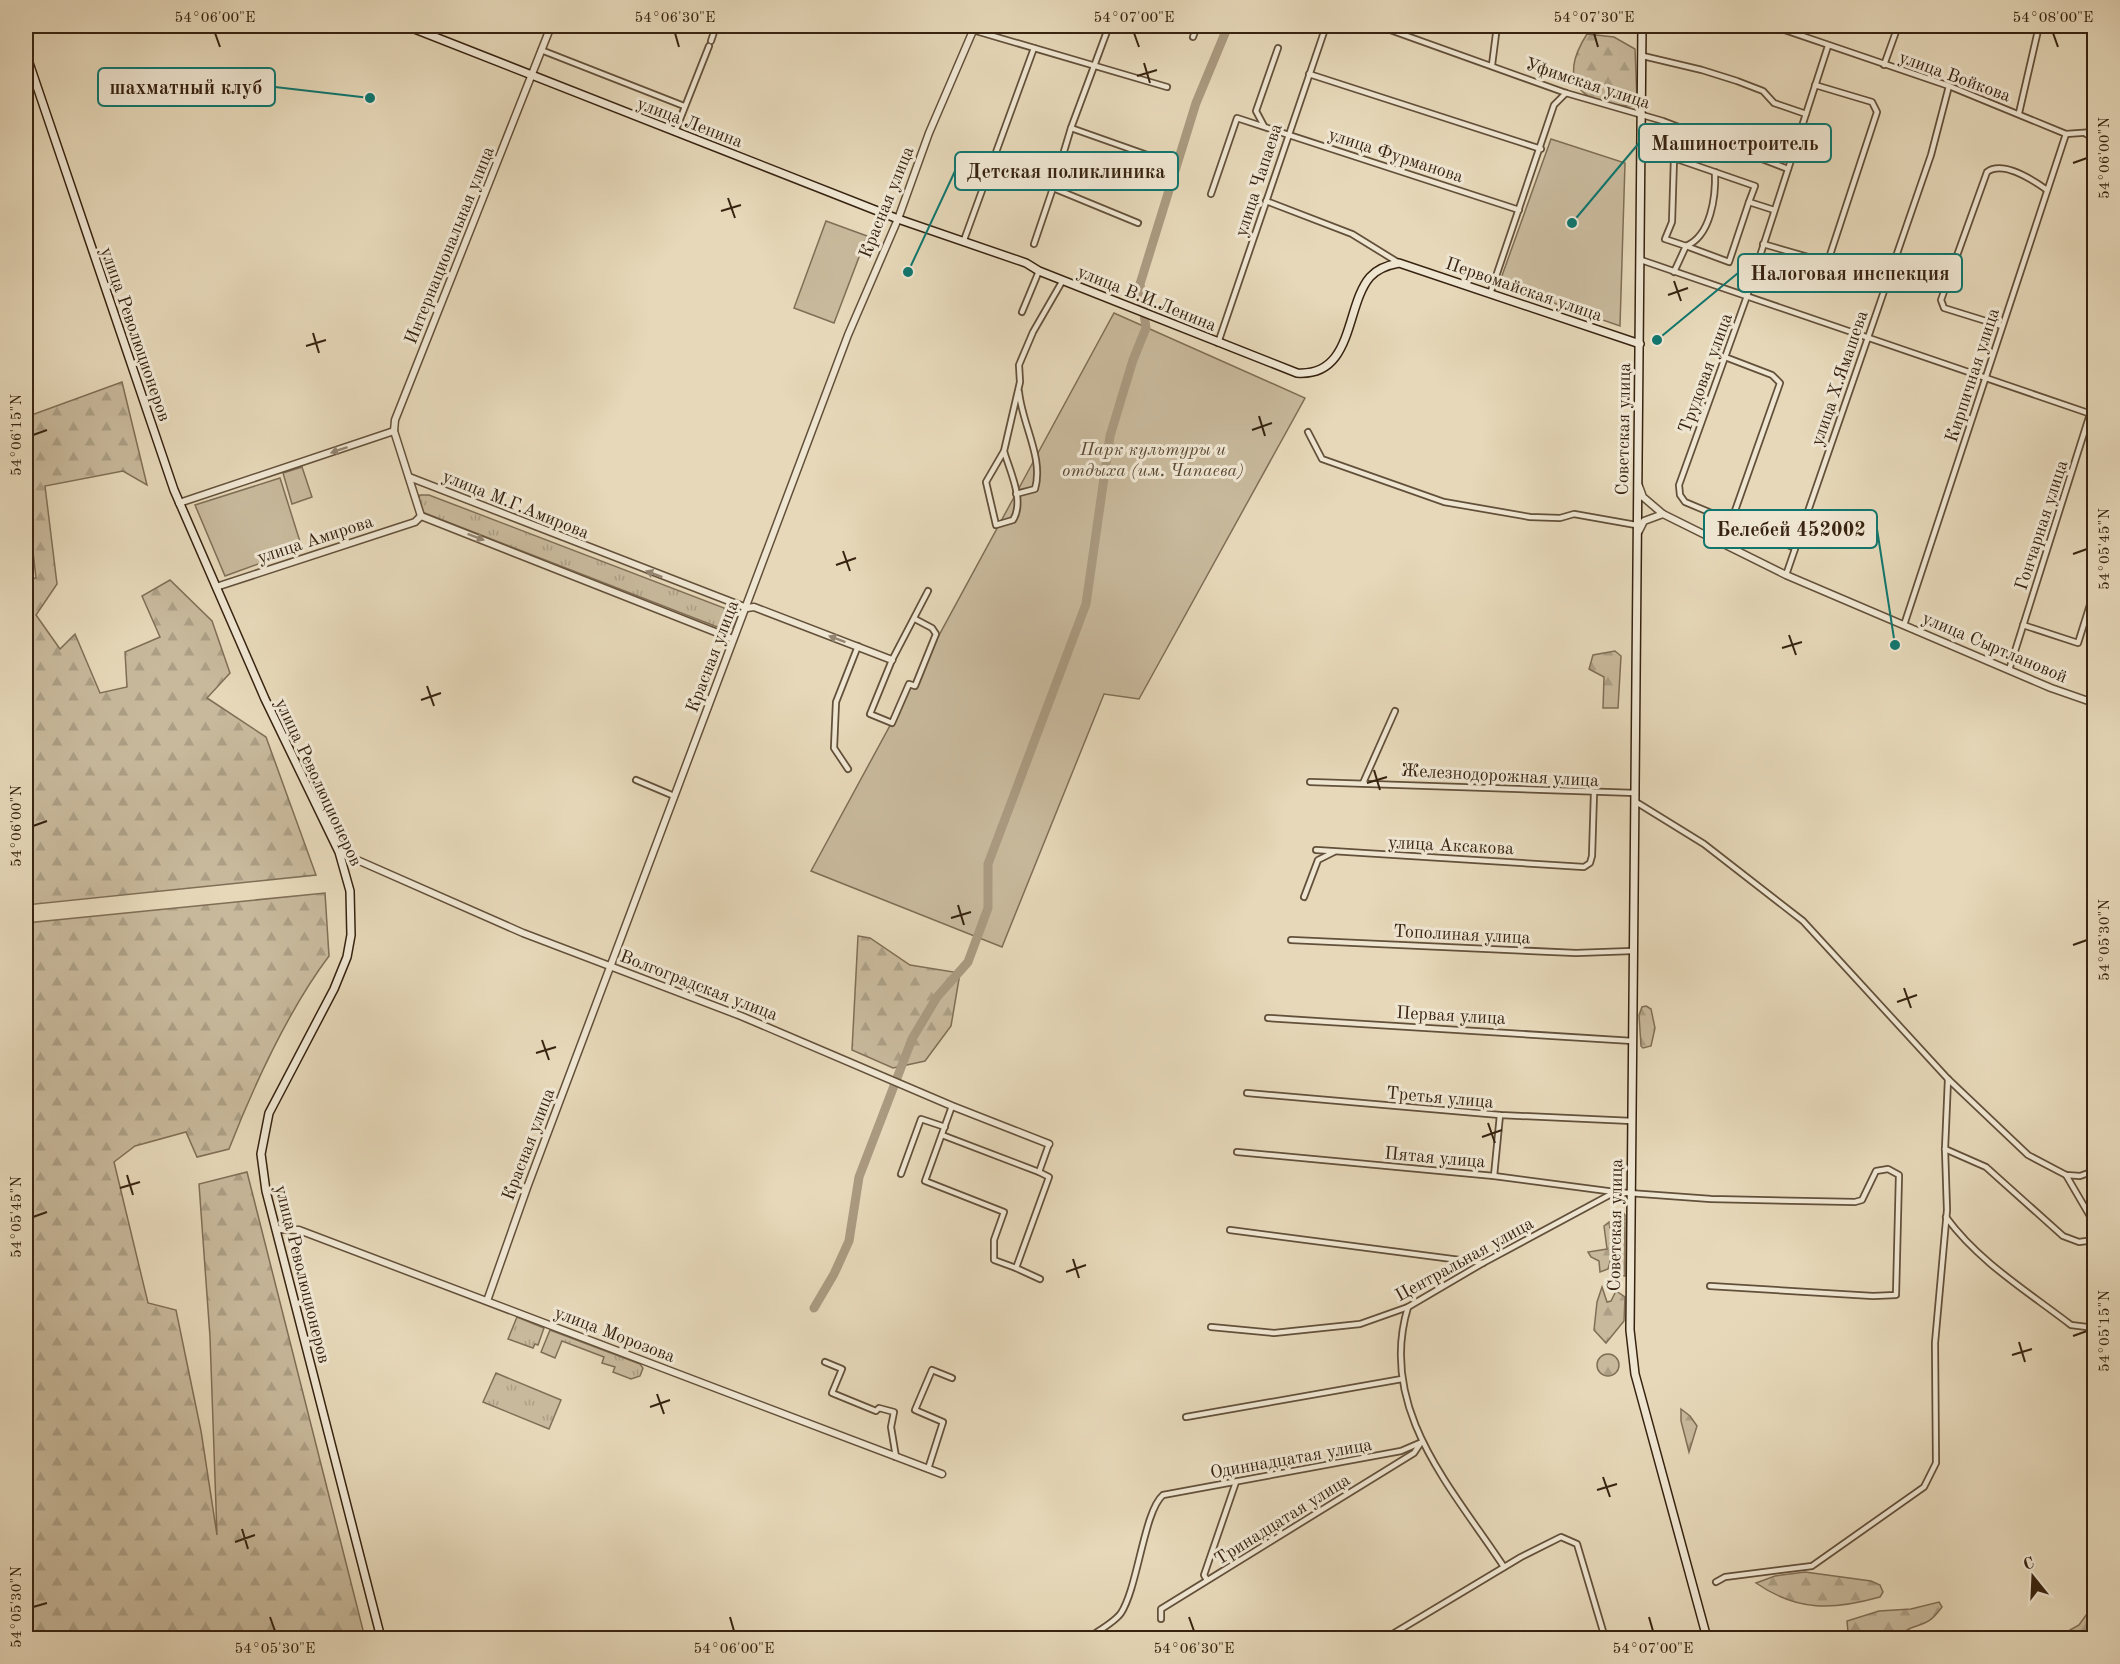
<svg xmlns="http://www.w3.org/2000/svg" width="2120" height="1664" font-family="'Old Standard TT',serif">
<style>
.grass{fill:url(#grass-tufts);stroke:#806e56;stroke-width:1.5}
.forest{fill:url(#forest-firs);stroke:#806e56;stroke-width:1.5}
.park{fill:#c8b99c;stroke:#806e56;stroke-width:1.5}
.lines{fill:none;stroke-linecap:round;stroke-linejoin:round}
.river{stroke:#aa9a80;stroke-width:9}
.minor-casing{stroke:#63503a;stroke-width:8}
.tertiary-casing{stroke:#63503a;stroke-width:9}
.secondary-casing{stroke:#372310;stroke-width:10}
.minor{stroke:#efe6d2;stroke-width:4.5}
.tertiary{stroke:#efe6d2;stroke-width:6}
.secondary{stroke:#efe6d2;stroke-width:7}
.oneway{fill:#938471}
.ticks{fill:none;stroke:#372310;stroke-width:2}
.labels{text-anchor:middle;stroke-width:6;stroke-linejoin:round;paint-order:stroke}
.street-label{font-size:18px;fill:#372310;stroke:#efe6d2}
.park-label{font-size:18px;font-style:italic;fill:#5b4833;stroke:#efe6d2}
.leader{fill:none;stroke:#0f766e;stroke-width:2}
.callout-dot{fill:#0f766e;stroke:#efe6d2;stroke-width:2}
.callout{fill:#efe6d2;stroke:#0f766e;stroke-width:2}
.callout-label{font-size:20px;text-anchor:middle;font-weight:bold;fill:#372310}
.neatline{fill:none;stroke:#372310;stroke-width:2}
.ticks-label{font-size:15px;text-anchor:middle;fill:#372310}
</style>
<defs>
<pattern id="grass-tufts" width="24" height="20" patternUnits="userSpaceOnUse" patternTransform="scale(1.5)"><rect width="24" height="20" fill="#c8b99c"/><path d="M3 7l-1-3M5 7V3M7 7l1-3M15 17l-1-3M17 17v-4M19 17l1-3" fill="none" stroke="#ac9f85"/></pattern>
<pattern id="forest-firs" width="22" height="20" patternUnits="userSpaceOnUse" patternTransform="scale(1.5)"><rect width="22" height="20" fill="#c8b99c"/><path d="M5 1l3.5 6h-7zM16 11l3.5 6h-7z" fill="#ac9f85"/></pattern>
</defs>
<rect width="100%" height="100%" fill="#e6d8b9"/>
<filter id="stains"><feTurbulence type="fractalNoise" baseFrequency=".00333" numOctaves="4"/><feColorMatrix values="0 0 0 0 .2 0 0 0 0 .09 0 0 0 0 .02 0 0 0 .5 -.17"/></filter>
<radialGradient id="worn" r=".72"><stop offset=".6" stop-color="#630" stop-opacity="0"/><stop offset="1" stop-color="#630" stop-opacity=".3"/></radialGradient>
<g class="grass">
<path d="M420 495H429L732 611 737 619 733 628 725 630 422 512 417 503Z"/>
<path d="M517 1317 544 1328 538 1345 535 1344 533 1348 508 1339Z"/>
<path d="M550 1330 640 1364 643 1368 640 1376 631 1379 613 1372 615 1367 602 1363 604 1357 562 1341 555 1358 541 1352Z"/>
<path d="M496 1373 561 1400 549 1429 483 1402Z"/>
</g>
<g class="forest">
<path d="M1587 34 1614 37 1635 49 1637 101 1635 106C1584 106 1555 84 1587 34Z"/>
<path d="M122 382 147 485 123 471 45 486 57 584 36 615 60 649 75 634 100 693 127 687 125 652 160 637 142 596 170 580 212 621 230 673 207 698 266 737 316 875 26 905V579L36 578 26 492V417Z"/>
<path d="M1615 651 1621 656 1618 708H1603L1604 677 1589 669 1593 655Z"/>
<path d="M325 893 329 956C289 1009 253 1087 229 1149L197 1157 186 1132 135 1146 114 1162 148 1303 176 1310 201 1431 217 1535 210 1337 199 1184 247 1172 365 1638H26V923Z"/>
<path d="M858 936 870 938 910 965 960 973 951 1026 925 1061 893 1068 852 1050Z"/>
<path d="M1646 1006 1651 1009 1655 1028 1651 1046 1643 1048 1641 1046 1639 1015 1642 1007Z"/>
<path d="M1621 1210 1625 1215V1276L1617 1274 1619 1245 1613 1225 1614 1213Z"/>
<path d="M1609 1222 1614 1248 1608 1269 1600 1272 1599 1261 1591 1257 1588 1252 1607 1249 1604 1226Z"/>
<path d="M1602 1287 1607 1302 1611 1301 1616 1291 1625 1297 1624 1321 1606 1343 1594 1330 1597 1302Z"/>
<circle cx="1608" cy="1365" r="11"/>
<path d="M1681 1409 1690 1416 1697 1426 1689 1452 1681 1421Z"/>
<path d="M1805 1572 1871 1581 1880 1585 1883 1592 1880 1597C1833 1610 1798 1612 1756 1583L1775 1576Z"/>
<path d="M1939 1602 1942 1607C1930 1623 1927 1622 1911 1628 1905 1630 1901 1637 1895 1638 1880 1642 1860 1639 1848 1632L1847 1621 1879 1611 1911 1609Z"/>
<path d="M2094 1604V1638H2056L2079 1625Z"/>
</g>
<g class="park">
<path d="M1551 139 1625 163 1620 326 1499 284Z"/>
<path d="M826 221 867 236 834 323 794 308Z"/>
<path d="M1114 313 1305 398 1139 699 1104 694 1002 947 811 871Z"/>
<path d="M302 467 312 497 292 504 283 473Z"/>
<path d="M280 478 302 548 225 576 195 505Z"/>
</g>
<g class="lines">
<path class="river" d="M814 1308 834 1274 849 1241 859 1177 912 1039 937 997 968 962 988 908V864L1086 604 1110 436 1133 360 1146 328 1140 284 1196 103 1228 26"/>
<g class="minor-casing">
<g id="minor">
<path d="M959 26 1167 87"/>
<path d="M1109 26 1071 128 1053 188 1138 223"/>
<path d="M1379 26 1566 93 1663 121 1788 169"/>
<path d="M1773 26 1949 86 2066 134 2094 132"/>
<path d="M1193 37 1197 26"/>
<path d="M711 41 716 26"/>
<path d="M541 50 684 106"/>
<path d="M1643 56 1702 70 1737 81 1763 91 1774 103 1806 114"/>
<path d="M1492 65 1497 26"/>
<path d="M1884 65 1898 26"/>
<path d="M1309 74 1541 149"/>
<path d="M2019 113 2039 26"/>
<path d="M1264 126 1256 111 1278 48"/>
<path d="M1071 128 1153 157"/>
<path d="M675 132 709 46"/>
<path d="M2086 134 2094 138"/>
<path d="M1653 150 1674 158"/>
<path d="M1211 194 1237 118 1519 210"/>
<path d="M1266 201 1352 234 1399 263"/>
<path d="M964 240 1034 48"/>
<path d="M1034 244 1053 188"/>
<path d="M1763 244 1822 261 1829 258 1877 112 1872 102 1815 85"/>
<path d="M1686 246 1729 262 1749 202"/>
<path d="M1686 246C1711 236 1716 196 1715 172"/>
<path d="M1641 260 2094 415"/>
<path d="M1674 272 1686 246 1665 239 1672 222 1674 158 1755 186 1749 202 1774 210"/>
<path d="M1490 294 1554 105 1566 93"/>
<path d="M1022 312 1039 271"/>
<path d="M2002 326 1944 308 1941 300 1987 172C2003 160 2033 180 2047 190"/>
<path d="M1218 343 1326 26"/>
<path d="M1725 357 1772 375 1780 383 1731 522"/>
<path d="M1308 432 1322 459 1444 502 1530 517 1560 518 1574 514 1636 525"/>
<path d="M1004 451C1010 472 1025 501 1013 520L996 525 986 482 1004 451 1020 382 1019 365 1033 332 1063 280"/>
<path d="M1016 494 1035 489C1044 458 1022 424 1019 392"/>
<path d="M1795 548 1685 502 1680 495 1679 485 1747 296 1828 46"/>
<path d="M1786 575 1931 155 1949 86"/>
<path d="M915 619 932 628 936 634 915 686 909 684 892 723 870 714 892 660 928 591"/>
<path d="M1904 625 2066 134"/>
<path d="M2023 625 2078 643 2094 592"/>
<path d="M2009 670 2090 414 2094 388"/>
<path d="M848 769 834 748 836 702 858 646"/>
<path d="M636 780 674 796"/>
<path d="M1310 782 1636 793"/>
<path d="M1363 783 1395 711"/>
<path d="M1636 802 1704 844 1803 921 1948 1079 2028 1155 2066 1175 2080 1176 2094 1171"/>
<path d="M1316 850 1584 867 1590 863 1592 856 1594 793"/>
<path d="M1304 897 1318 860 1334 852"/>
<path d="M1291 940 1576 953 1632 951"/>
<path d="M1268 1018 1633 1041"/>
<path d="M1247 1093 1500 1115 1632 1121"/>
<path d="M952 1106 925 1181 1004 1212 994 1240V1260L1016 1268"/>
<path d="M942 1135 1039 1172"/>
<path d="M1945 1149 1986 1167 2063 1236 2079 1242 2094 1240"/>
<path d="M1237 1152 1494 1176 1615 1192 1711 1199 1855 1202 1862 1200 1876 1171 1888 1169 1899 1175 1896 1295 1873 1296 1710 1286"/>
<path d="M901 1174 921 1119 945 1127"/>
<path d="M2066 1175 2094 1223V1234"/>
<path d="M1494 1176 1500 1115"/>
<path d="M1946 1217C1979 1262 2027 1291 2071 1325L2087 1327 2094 1323"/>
<path d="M1230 1230 1483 1263"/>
<path d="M1040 1279 1016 1268 1049 1177 1039 1172 1049 1144"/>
<path d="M1408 1307C1377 1409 1452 1488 1504 1567"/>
<path d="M1211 1327 1274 1333 1360 1324 1408 1307 1483 1263 1615 1192"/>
<path d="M825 1362 842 1369 832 1393 876 1411 879 1408 894 1412 891 1427 896 1457"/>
<path d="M1186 1417 1402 1379"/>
<path d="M928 1469 943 1422 915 1410 932 1370 952 1378"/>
<path d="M1207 1580 1204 1575 1236 1482"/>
<path d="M1716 1582 1725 1577 1812 1566 1924 1487 1936 1463 1935 1343 1947 1210 1945 1149 1948 1079"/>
<path d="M1161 1619V1609L1414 1453 1420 1444"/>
<path d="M1088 1638C1098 1631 1115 1622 1121 1613 1138 1587 1144 1511 1163 1495L1401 1451 1422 1442"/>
<path d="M1386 1638 1521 1557 1561 1537 1577 1544 1605 1638"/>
</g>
</g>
<g class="tertiary-casing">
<g id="tertiary">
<path d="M409 477 747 608 754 607 892 660"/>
<path d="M1639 486 1643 497 1663 514 1786 575 2051 688 2094 703"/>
<path d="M179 503 394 431"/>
<path d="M421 516 394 431 395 420 551 26"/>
<path d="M421 516 733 639"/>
<path d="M1639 531 1644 521 1663 514"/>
<path d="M216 587 415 522 421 516"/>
<path d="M339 852 523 933 741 1016 952 1106 1049 1144"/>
<path d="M276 1229 299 1230 942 1474"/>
<path d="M487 1301 528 1185 848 335 898 219 929 133 975 26"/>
</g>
</g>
<g class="secondary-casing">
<g id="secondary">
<path d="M407 26 898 219 1026 263 1039 271 1297 373C1354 377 1345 306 1370 277 1378 268 1388 265 1399 263L1640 344"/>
<path d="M1642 26 1630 1330 1635 1374 1707 1638"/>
<path d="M26 29 32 26"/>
<path d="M26 54 174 490 265 699 339 852 350 891 351 935 347 957 334 989 269 1113 261 1154 266 1191 381 1638"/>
</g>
</g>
<use href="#minor" class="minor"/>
<use href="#tertiary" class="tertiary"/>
<use href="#secondary" class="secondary"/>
</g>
<defs><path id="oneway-solid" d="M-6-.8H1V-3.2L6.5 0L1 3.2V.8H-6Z" transform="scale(1.5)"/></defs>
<g class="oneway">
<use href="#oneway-solid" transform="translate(339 450) rotate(161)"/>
<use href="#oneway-solid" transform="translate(476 537) rotate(21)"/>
<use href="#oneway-solid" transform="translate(654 574) rotate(-159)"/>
<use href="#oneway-solid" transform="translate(837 639) rotate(-159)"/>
</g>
<path class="ticks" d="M215 33 220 47M675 33 679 47M1134 33 1139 47M1594 33 1598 47M2053 33 2058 47M1144 63 1150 83M1137 76 1157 70M2073 163 2087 158M728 198 735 218M721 211 741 205M1674 281 1681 301M1668 295 1688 288M313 333 319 353M306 346 326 340M1259 416 1265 436M1252 430 1272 423M33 435 47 430M843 551 850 571M2073 554 2087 549M836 565 856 558M1789 635 1796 655M1782 648 1802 642M427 686 434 706M421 700 441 693M1374 770 1380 790M1367 783 1387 777M33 826 47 821M958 905 964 925M951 918 971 912M2073 945 2087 940M1904 988 1911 1008M1897 1002 1917 995M542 1040 549 1060M536 1053 556 1047M1488 1123 1495 1143M1482 1137 1502 1130M127 1175 133 1195M120 1188 140 1182M33 1217 47 1212M1073 1259 1079 1278M1066 1272 1086 1265M2073 1336 2087 1331M2019 1342 2025 1362M2012 1355 2032 1349M657 1394 664 1414M650 1407 670 1400M1603 1477 1610 1497M1597 1490 1617 1484M242 1529 248 1549M235 1542 255 1535M33 1607 47 1603M270 1617 275 1631M730 1617 734 1631M1189 1617 1194 1631M1649 1617 1653 1631"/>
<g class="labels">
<g class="street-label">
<text transform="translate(1955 76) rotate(20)" y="6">улица Войкова</text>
<text transform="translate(1588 83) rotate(18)" y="6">Уфимская улица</text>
<text transform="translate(690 122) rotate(21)" y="6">улица Ленина</text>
<text transform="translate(1396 155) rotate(18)" y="6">улица Фурманова</text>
<text transform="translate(1258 180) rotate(-72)" y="6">улица Чапаева</text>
<text transform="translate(886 202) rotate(-68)" y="6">Красная улица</text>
<text transform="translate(449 245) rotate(-68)" y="6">Интернациональная улица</text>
<text transform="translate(1524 289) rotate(19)" y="6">Первомайская улица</text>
<text transform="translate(1147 298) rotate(22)" y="6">улица В.И.Ленина</text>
<text transform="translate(136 334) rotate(71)" y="6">улица Революционеров</text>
<text transform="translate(1705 373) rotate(-70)" y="6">Трудовая улица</text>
<text transform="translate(1972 375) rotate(-72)" y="6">Кирпичная улица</text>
<text transform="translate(1839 378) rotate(-71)" y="6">улица Х.Ямашева</text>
<text transform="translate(1623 429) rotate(-89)" y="6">Советская улица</text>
<text transform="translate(516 504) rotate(22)" y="6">улица М.Г.Амирова</text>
<text transform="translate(2041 525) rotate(-72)" y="6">Гончарная улица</text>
<text transform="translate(315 539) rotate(-18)" y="6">улица Амирова</text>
<text transform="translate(1995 647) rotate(23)" y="6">улица Сыртлановой</text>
<text transform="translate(712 656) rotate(-69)" y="6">Красная улица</text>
<text transform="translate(1500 775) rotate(3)" y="6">Железнодорожная улица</text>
<text transform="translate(319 782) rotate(65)" y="6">улица Революционеров</text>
<text transform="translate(1451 845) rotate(3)" y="6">улица Аксакова</text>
<text transform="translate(1462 934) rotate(3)" y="6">Тополиная улица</text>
<text transform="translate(699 985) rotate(21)" y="6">Волгоградская улица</text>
<text transform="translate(1451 1015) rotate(3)" y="6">Первая улица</text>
<text transform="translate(1440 1097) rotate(5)" y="6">Третья улица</text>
<text transform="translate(528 1144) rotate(-69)" y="6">Красная улица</text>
<text transform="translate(1435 1157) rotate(5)" y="6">Пятая улица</text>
<text transform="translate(1615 1225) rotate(-89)" y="6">Советская улица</text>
<text transform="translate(1464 1259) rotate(-29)" y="6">Центральная улица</text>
<text transform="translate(303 1274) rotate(76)" y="6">улица Революционеров</text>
<text transform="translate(615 1334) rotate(21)" y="6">улица Морозова</text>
<text transform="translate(1291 1458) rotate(-10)" y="6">Одиннадцатая улица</text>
<text transform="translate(1282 1519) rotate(-32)" y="6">Тринадцатая улица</text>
</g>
<g class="park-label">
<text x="1153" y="455">Парк культуры и<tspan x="1153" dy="21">отдыха (им. Чапаева)</tspan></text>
</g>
</g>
<path class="leader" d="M370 98L275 87M1572 223L1639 143M908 272L955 171M1657 340L1738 273M1895 645L1877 529"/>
<g class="callout-dot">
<circle cx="370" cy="98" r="6"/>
<circle cx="1572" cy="223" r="6"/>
<circle cx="908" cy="272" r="6"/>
<circle cx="1657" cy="340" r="6"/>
<circle cx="1895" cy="645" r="6"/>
</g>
<g class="callout">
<rect x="98" y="68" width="177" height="38" rx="6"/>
<rect x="1639" y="124" width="192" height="38" rx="6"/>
<rect x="955" y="152" width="223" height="38" rx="6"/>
<rect x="1738" y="254" width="224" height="38" rx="6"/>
<rect x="1704" y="510" width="173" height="38" rx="6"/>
</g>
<g class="callout-label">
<text x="186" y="94">шахматный клуб</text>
<text x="1735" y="150">Машиностроитель</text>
<text x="1066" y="178">Детская поликлиника</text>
<text x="1850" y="280">Налоговая инспекция</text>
<text x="1791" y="536">Белебей 452002</text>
</g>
<rect width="2120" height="1664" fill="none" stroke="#e6d8b9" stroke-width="66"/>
<g transform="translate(2033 1577) rotate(342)" stroke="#efe6d2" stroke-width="4.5" paint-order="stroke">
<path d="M0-4.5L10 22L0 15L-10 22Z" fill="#372310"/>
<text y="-9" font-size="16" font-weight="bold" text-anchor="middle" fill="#372310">С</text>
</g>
<rect x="33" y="33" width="2054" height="1598" class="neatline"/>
<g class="ticks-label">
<text x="215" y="22">54°06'00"E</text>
<text x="675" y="22">54°06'30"E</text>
<text x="1134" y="22">54°07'00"E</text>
<text x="1594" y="22">54°07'30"E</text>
<text x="2053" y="22">54°08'00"E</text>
<text transform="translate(2104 158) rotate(-90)" y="5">54°06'00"N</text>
<text transform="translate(16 435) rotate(-90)" y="5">54°06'15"N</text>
<text transform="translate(2104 549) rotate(-90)" y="5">54°05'45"N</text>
<text transform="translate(16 826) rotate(-90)" y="5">54°06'00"N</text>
<text transform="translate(2104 940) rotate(-90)" y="5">54°05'30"N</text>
<text transform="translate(16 1217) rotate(-90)" y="5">54°05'45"N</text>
<text transform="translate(2104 1331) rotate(-90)" y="5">54°05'15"N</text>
<text transform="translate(16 1607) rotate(-90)" y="5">54°05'30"N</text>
<text x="275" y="1653">54°05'30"E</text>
<text x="734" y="1653">54°06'00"E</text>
<text x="1194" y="1653">54°06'30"E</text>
<text x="1653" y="1653">54°07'00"E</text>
</g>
<rect width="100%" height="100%" filter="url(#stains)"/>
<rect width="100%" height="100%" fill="url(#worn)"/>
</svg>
